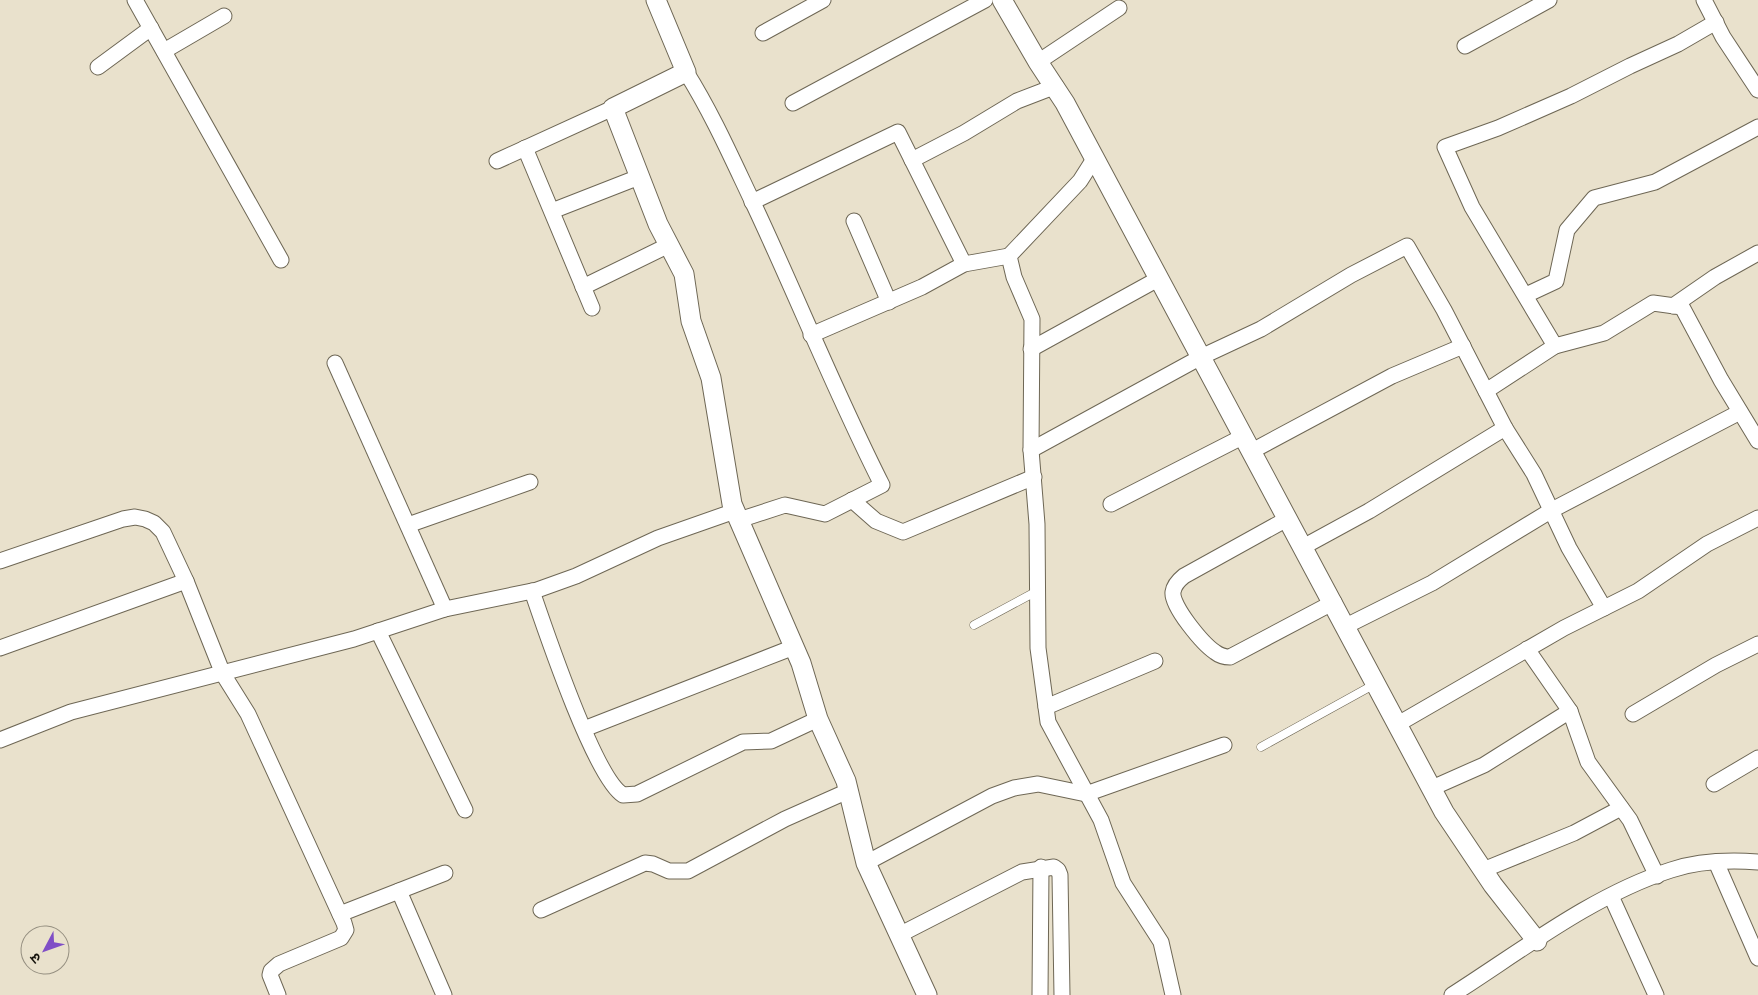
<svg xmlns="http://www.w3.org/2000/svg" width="1758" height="995" font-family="Quicksand,'Noto Sans Devanagari',sans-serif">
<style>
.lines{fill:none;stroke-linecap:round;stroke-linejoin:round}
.service-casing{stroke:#6e6755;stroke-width:9}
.minor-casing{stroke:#6e6755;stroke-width:17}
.tertiary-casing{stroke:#6e6755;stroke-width:21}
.service{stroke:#fff;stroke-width:8}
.minor{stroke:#fff;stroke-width:15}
.tertiary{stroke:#fff;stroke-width:19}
</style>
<rect width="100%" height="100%" fill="#e9e1cc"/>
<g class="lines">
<g class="service-casing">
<g id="service">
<path d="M974 625 1039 590"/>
<path d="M1261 747 1375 684"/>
</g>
</g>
<g class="minor-casing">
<g id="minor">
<path d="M135 0 281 260"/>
<path d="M1704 0 1723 37 1758 90"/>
<path d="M1716 22 1678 44 1630 66 1571 96 1498 128 1445 147 1472 207 1555 346 1604 333 1653 303 1682 307 1721 380 1758 441"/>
<path d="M763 33 823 0"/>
<path d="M1465 46 1549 0"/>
<path d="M164 51 224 16"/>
<path d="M1038 62 1119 8"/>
<path d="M98 67 151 28"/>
<path d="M686 72C713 115 733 161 755 207 798 299 836 394 882 485L825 514 785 505 739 520"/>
<path d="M793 103 985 0"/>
<path d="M525 148 592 308"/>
<path d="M1094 159 1080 181 1009 256 1014 277 1032 319 1031 450 1037 524 1038 648 1048 722 1101 820 1123 883 1161 942 1173 995"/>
<path d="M912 160 964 133 1017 101 1056 86"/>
<path d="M497 161 613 108"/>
<path d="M752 202 898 132 964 264"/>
<path d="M552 211 639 177"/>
<path d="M854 221 889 302"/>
<path d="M583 287 669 245"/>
<path d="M1526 295 1556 281 1567 230 1594 198 1655 182 1758 127"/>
<path d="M1673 306 1715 277 1758 253"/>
<path d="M811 335 922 287 964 264 1009 256"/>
<path d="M1031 349 1158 279"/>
<path d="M335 363 445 609"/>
<path d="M1486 391 1555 346"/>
<path d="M1031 450 1201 357 1261 329 1351 275 1407 246 1444 310 1505 428 1534 474 1569 548 1604 608"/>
<path d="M1252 451 1392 376 1463 346"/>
<path d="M852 500 876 521 903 532 1034 477"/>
<path d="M1111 504 1244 436"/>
<path d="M1287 519 1184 576C1179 580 1174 585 1173 592 1171 606 1203 644 1215 652 1220 656 1225 657 1230 657L1334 602"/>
<path d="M408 525 530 482"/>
<path d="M1303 547 1369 511 1505 428"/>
<path d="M0 561 123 519 135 517 145 519 154 523 163 532 186 581 223 674 248 714 344 923 346 930 341 938 279 964 271 971 270 975 278 995"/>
<path d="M532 591C545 629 595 778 623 795L637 794 743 742 771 741 818 719"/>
<path d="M1346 626 1432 583 1552 510 1740 412"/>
<path d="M378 631 465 810"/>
<path d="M0 648 186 581"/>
<path d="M1527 649 1570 711 1588 762 1630 820 1657 876"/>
<path d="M1046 707 1155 661"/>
<path d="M1633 714 1716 665 1758 644"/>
<path d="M1398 724 1564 628 1638 591 1707 544 1758 518"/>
<path d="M584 729 794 647"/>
<path d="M0 740 71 712 354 639 445 609 537 590 576 576 658 538 735 511"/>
<path d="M1714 784 1758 758"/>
<path d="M1432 788 1484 765 1570 711"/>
<path d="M1716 862 1758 958"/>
<path d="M866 863 992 796 1014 788 1038 784 1086 794 1224 745"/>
<path d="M1483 870 1574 833 1621 808"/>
<path d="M399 891 444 995"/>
<path d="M1611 896 1656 995"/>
<path d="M541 910 645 863 653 864 669 871H688L785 819 848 791"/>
<path d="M340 914 445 873"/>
<path d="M899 935 1022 872 1054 867 1058 870 1060 875 1062 995"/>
<path d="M1040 995 1041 867"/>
<path d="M1452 995C1521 951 1593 895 1671 870 1698 861 1730 860 1758 862"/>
</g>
</g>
<g class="tertiary-casing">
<g id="tertiary">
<path d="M656 0 686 72 613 108 658 224 684 274 691 321 711 378 732 504 801 663 818 719 846 781 866 863 927 995"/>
<path d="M1002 0 1038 62 1065 103 1444 812 1493 885 1537 941"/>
</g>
</g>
<use href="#service" class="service"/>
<use href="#minor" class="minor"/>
<use href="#tertiary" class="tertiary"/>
</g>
<g transform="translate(45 950) rotate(229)"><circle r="24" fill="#e9e1cc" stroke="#958f80"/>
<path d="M0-4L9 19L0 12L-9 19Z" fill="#7f4ec6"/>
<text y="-8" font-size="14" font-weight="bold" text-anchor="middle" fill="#17140d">उ</text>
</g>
</svg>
